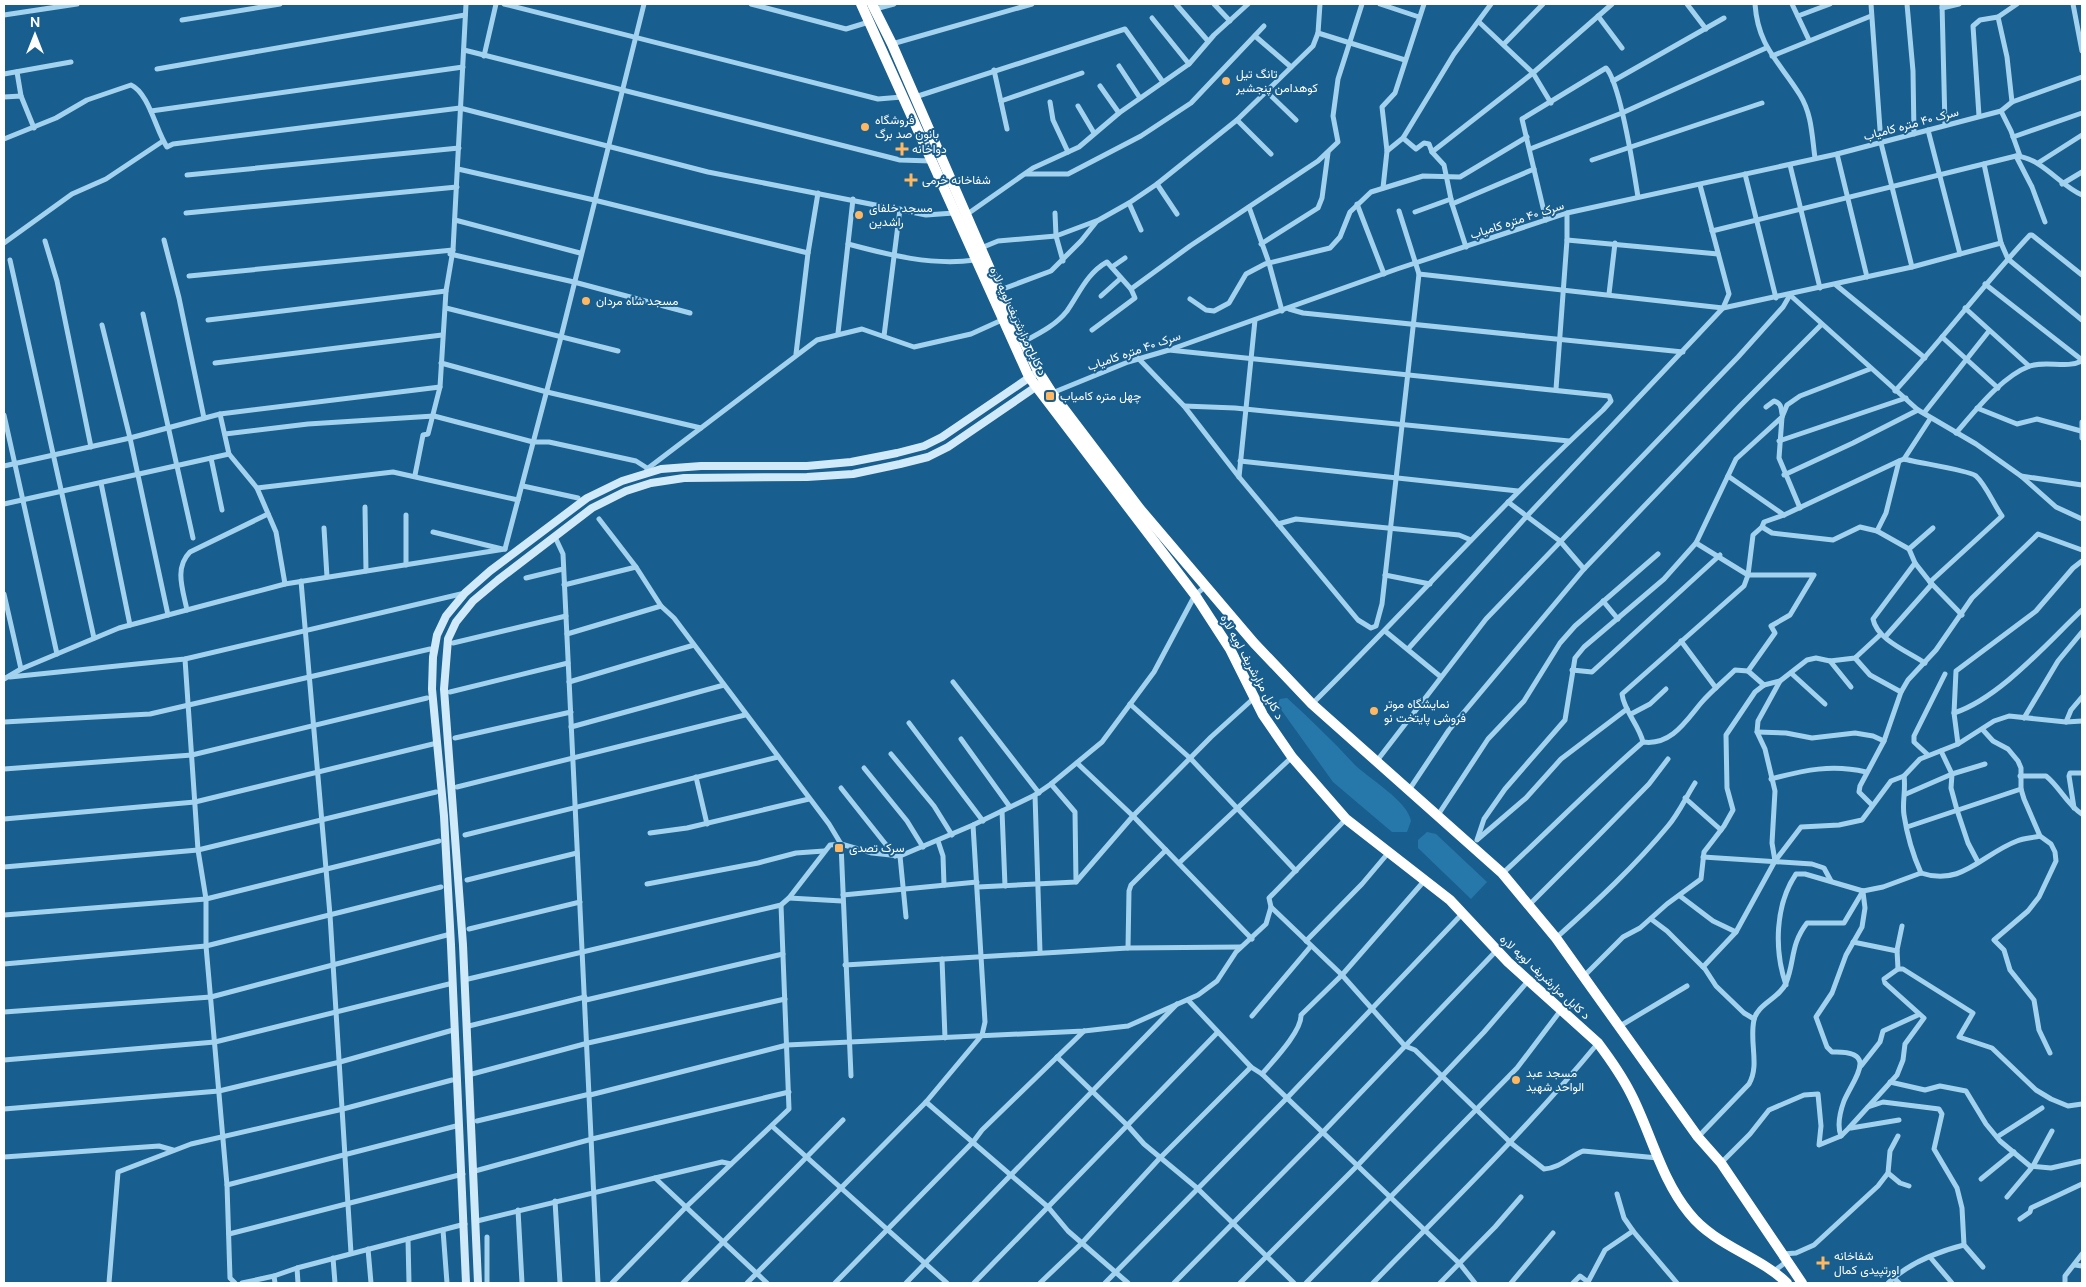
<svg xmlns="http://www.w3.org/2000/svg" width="2086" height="1287" font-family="'DM Sans',Vazirmatn,sans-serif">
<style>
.green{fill:#2778aa}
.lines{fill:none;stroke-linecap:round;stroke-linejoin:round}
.street{stroke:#a3d2ef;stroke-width:5}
.secondary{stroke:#d1eafa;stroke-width:8}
.highway{stroke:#fff;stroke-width:10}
.poi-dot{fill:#ffb861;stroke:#185e8e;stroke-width:2}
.labels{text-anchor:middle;stroke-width:4;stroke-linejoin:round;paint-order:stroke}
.poi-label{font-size:12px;fill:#fff;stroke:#185e8e;text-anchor:start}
.street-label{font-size:12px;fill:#fff;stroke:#185e8e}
</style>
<rect width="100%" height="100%" fill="#185e8e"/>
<g class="green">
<path d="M1287 698C1311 720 1333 741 1354 764 1369 779 1408 801 1411 821L1407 832H1392L1333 782 1277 704 1280 699Z"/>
<path d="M1427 832 1436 834 1487 882 1471 899 1418 848V840Z"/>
</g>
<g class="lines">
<g class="street">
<path d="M504 4 878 99 902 97"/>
<path d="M751 4 846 29 869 22"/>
<path d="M1176 4 1208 41"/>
<path d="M1214 4 1230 21"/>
<path d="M1380 4 1419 17"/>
<path d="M1687 4 1706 29"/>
<path d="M1755 4C1758 47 1779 61 1800 95 1812 114 1812 137 1815 158"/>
<path d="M1792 4 1809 40"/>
<path d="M1871 4 1881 143 1912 267"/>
<path d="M1907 4 1913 71 1914 134"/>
<path d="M1942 4 1945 125"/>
<path d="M2073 4 2082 51"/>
<path d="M1942 8 1959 4"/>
<path d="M875 9 894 4"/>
<path d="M4 15 77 4"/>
<path d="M1598 16 1622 48"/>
<path d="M1798 16 1830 4"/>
<path d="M1998 17 2007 57 2012 102"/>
<path d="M1152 18 1189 64"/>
<path d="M182 20 280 4"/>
<path d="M1479 22 1533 73 1551 103"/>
<path d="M1318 33 1405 60"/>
<path d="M1255 36 1291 67"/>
<path d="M892 44 1032 4"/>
<path d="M1504 44 1543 4"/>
<path d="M464 50 900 160 931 161"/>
<path d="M484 56 496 4"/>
<path d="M1772 56 1871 16"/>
<path d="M1119 66 1140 98"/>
<path d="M157 69 465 15"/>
<path d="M994 70 1007 129"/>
<path d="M17 72 21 96"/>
<path d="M4 74 71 62"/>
<path d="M1613 81 1724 18"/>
<path d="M1100 86 1119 113"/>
<path d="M1267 92 1296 120"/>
<path d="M4 97 21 96 34 128"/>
<path d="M915 97 1125 29 1163 82"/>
<path d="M1001 101 1082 73"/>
<path d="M1050 102 1053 120 1068 152"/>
<path d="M1078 106 1094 133"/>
<path d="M151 111 463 67"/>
<path d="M2001 111 2011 131 2020 156"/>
<path d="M1979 116 1973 26 1980 20 1998 17 2017 4"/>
<path d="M1237 120 1271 154"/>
<path d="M1928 130 1960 254"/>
<path d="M2013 137 2082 113"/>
<path d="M1403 138 1416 149 1424 143 1429 144 1432 152 1444 165 1452 204 1466 247"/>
<path d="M4 139 56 118 87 100 131 85C149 93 156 131 167 147L173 144 460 108 708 172 926 215 954 213"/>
<path d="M1530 149 1622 113 1766 48"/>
<path d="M1387 151 1403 138 1454 54 1491 4"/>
<path d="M1432 152 1533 73 1612 4"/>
<path d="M1837 154 1867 277"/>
<path d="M2016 156 2032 187 2045 222"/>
<path d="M1592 160 1762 103"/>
<path d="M2038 163 2082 135"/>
<path d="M1984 164 2001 243 2008 259 2082 320"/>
<path d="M1790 165 1820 288"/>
<path d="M458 169 594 200 808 253"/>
<path d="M1026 174H1068L1141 136 1191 103 1264 26"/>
<path d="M1745 174 1776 298"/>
<path d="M187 175 459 148"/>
<path d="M1157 184 1177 214"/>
<path d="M2062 184 2082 172"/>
<path d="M1383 188 1387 151 1382 107 1395 93 1424 4"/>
<path d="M1129 203 1141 230"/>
<path d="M1357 204 1384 274"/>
<path d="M1452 204 1534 169"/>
<path d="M1249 207 1269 263 1282 311"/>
<path d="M1415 212 1451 199"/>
<path d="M186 213 457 187"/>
<path d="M1055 213 1056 236 1063 261"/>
<path d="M966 215 1033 168 1079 147 1119 113 1189 64 1214 35 1248 4"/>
<path d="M455 220 580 253"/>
<path d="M1546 220 1522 119 1606 68C1621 84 1634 172 1638 197"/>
<path d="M1712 231 2016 156C2042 158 2059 185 2082 195"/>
<path d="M164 240 179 298 204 418"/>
<path d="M1567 240 1718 254"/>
<path d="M45 241 57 281 91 447"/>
<path d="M4 243 72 194 106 179 163 141"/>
<path d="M848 244C889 255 932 266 975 260"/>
<path d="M1261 244 1318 208 1322 198 1328 153"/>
<path d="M981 248 998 241 1056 236 1096 221"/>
<path d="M450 254 574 282 690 313"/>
<path d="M10 260 94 638"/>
<path d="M1112 267 1125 258"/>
<path d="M1419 274 1723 308 1912 267 2001 243"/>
<path d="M189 276 453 250"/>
<path d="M1985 284 2082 360"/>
<path d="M1836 285 1925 358"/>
<path d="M1131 289 1190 246 1318 161 1338 142 1333 116 1338 79 1362 4"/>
<path d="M1000 290 1051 271 1081 241 1097 221 1129 203 1157 184 1237 120 1313 46 1318 33 1320 4"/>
<path d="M1609 294 1615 243"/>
<path d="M1790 295 1918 410 1976 444 2021 476 2056 507 2082 519"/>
<path d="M1101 296 1121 278"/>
<path d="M1190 299 1206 310 1214 311 1229 303 1246 274 1265 264 1330 248 1340 237 1350 212 1371 192 1423 176 1460 177 1527 137"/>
<path d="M446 308 618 351"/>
<path d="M1965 308 2029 366"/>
<path d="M1289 309 1303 313 1683 352"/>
<path d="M143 314 193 538"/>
<path d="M208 320 446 291"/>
<path d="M102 325 130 438 168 615"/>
<path d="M838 333 853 199"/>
<path d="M884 336 900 209"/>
<path d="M1942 337 1998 388"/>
<path d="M1025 341C1040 333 1056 325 1067 311 1079 294 1087 273 1107 262L1131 289 1135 298 1092 330"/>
<path d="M1169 350 1609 396 1611 401 1603 410C1501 504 1410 607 1312 704"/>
<path d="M796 354 808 253 818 193"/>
<path d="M1138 358 1184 406 1239 477 1358 620 1371 628 1376 626 1382 604 1419 274 1399 211"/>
<path d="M215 363 442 335"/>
<path d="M441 363 547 392 701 428"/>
<path d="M1556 389 1567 240V213"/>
<path d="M1895 391C1942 340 1983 285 2030 235H2032L2082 275"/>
<path d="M1052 393 1128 362 1169 350 1397 269 1567 213 1837 154 2001 111 2012 102 2082 77"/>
<path d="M1184 406 1235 408 1569 441"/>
<path d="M1766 407 1774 401C1781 403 1781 407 1782 414"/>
<path d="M1977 408 2017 424 2037 419 2081 431"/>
<path d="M1924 413 1989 331"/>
<path d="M220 414 229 454 257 488 276 532 285 584"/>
<path d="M4 415 57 654"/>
<path d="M2082 422V438"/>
<path d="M1956 433C1975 411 2002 376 2030 366 2047 360 2066 369 2082 361"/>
<path d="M225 434 308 424 434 416 533 442H549L636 461 647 468"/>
<path d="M1779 441 1906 398"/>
<path d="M211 458 222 510"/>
<path d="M1904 459C1918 463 1969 470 1976 476 1986 485 1994 505 2002 516L1930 582"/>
<path d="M1240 461 1518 491"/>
<path d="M4 466 130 438 220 414 440 387"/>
<path d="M647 469 817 340 862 329 914 347 971 334 1002 320"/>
<path d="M415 475 423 435 428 434 440 387 446 291 453 250 466 4"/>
<path d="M1784 475 1853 443 1918 410"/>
<path d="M1728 476 1784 515"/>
<path d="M2021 476 2082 485"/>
<path d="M1239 477 1255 320"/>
<path d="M101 483 130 625"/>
<path d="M523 486 578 498"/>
<path d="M257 488 393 472 518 500"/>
<path d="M1508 502 1560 541 1584 569"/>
<path d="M4 504 229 454"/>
<path d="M365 507 366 571"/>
<path d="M1800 508 1779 458 1782 417 1787 405 1800 396 1870 369"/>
<path d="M406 515V565"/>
<path d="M599 519 636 567 661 606 674 618 829 824 841 844 851 1076"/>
<path d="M1278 524 1296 519 1459 535 1471 540"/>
<path d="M1762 527 1772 533 1833 540 1860 527 1877 531 1909 549 1915 563 1930 582 1962 615"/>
<path d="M324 528 327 577"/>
<path d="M1877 531 1886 513 1899 461 1904 459 1930 419"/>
<path d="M433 532 502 549"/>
<path d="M555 537 563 554 598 1283"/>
<path d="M505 549 561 337 644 4"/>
<path d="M1909 549 1933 528"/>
<path d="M1915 563 1873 619C1877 640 1909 652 1925 663"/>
<path d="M1385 575 1430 584"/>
<path d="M526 578 563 569"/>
<path d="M301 581 330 915 351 1253"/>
<path d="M564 585 636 567"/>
<path d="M4 594 21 669"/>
<path d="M1603 601 1618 619"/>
<path d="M187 610C183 590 174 568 190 552L268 514"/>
<path d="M1385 631 1441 677"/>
<path d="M567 634 661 606"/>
<path d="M1885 637 1932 584"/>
<path d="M1681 641 1716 688"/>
<path d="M453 643 566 616"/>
<path d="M1408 649 1526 517 1723 308 1729 294 1700 185"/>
<path d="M1855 658 1870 675 1901 692"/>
<path d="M185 659 198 850 206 899V946L227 1185 230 1278 235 1283"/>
<path d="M1830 661 1851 687"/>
<path d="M1572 670 1592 672 1720 555"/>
<path d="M1748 671 1764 685"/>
<path d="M1791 673 1825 704"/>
<path d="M10 677 185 659 465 593"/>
<path d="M4 679 21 669 119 628 285 584 505 549"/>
<path d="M569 682 694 645"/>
<path d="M953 682 1039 793"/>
<path d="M450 692 568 663"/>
<path d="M1130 704 1191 759 1296 871"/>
<path d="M1954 713C2000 698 2047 643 2082 610"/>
<path d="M1631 714 1650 704 1666 689"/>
<path d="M2024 718 2058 661 2082 632"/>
<path d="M4 722 150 714 430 649"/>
<path d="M2066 722 2071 710 2082 697"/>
<path d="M909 723 983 821"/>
<path d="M571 727 724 685"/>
<path d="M1983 730 1993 741 2008 749 2018 761 2021 768V789L2024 799 2040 836 2051 844 2055 852 2056 861 2039 897 2028 911 1994 940 2004 950 2010 970 2034 1000 2039 1030 2050 1053"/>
<path d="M1757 732 1786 733 1812 738 1855 733 1873 736 1884 741"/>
<path d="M455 738 571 712"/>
<path d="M961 739 1010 807"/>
<path d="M1643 742C1639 725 1624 711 1622 694L1744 586 1748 575 1753 535 1762 527 1764 522 1784 515 1899 461"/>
<path d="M1958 744 1954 713 1956 671 2036 611 2073 568 2082 561"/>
<path d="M1941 751 1952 774 1951 788 1957 810 1968 843 1978 862"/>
<path d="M891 754 934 806 952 835"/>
<path d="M1928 755 1914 742V736L1945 674"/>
<path d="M1376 762 1486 619 1738 357 1783 307 1790 295"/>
<path d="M1077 763 1133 816 1252 939"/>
<path d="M864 768 907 821 923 847"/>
<path d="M4 769 192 755 427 698"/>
<path d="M1904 776C1906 789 1902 803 1904 815 1907 835 1913 855 1921 873"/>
<path d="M2020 776H2046C2060 787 2067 805 2082 814"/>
<path d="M696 777 707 824"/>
<path d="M1771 779C1805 770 1832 764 1866 772"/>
<path d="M1051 784 1075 812 1076 882"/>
<path d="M457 787 745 715"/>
<path d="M841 788 895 856"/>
<path d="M1409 790 1449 730 1584 569 1740 406 1821 325"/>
<path d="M1906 794 1952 774 1985 764"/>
<path d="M1035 795 1040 952"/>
<path d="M1685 798 1721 830"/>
<path d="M1872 805 1859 792 1860 786 1884 741 1901 692 1908 680 1936 650 1972 598 2038 534 2082 550"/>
<path d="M2074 808 2069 776 2070 773H2082"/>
<path d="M1002 811 1005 886"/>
<path d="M1438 815 1488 739 1524 701 1560 643 1575 626 1658 554"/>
<path d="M4 819 195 802 433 744"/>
<path d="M1907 827 2021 789"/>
<path d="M650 833 687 828 809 799"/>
<path d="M465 835 778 757"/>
<path d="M1478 839 1526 798 1561 759 1627 709"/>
<path d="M1477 840 1484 819 1505 789 1565 720 1575 658 1584 647 1664 579 1696 543 1736 459 1782 417"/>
<path d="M938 841 943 856 944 885"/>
<path d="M900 856 906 917"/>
<path d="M1703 857 1812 864 1824 868 1831 881"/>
<path d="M1775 861 1772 843 1775 791 1765 749 1757 732 1758 721 1780 681"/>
<path d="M1179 863 1292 757"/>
<path d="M4 867 198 850 436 792"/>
<path d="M1503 873C1550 830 1594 784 1643 742 1671 746 1686 721 1701 703 1711 691 1724 681 1735 670L1748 671 1775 633 1771 626 1790 615 1814 575H1748L1696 543"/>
<path d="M467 880 577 853"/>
<path d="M647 884 758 863 796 853 824 851"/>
<path d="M978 887 1076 882 1133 816 1211 737 1254 698"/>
<path d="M843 895 977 882"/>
<path d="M1680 896 1713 921 1736 932"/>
<path d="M789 898 842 901"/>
<path d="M1529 905 1597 837 1649 784 1668 759"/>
<path d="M1271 907 1342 975 1405 1046 1415 1050 1511 1143 1544 1169C1560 1168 1569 1157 1583 1151L1658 1158"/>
<path d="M4 915 206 899 439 841"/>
<path d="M1651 919 1667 931 1705 969 1716 986 1744 1013 1754 1019"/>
<path d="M469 929 580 902"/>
<path d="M1556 938C1595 903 1635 866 1668 826 1679 813 1686 797 1695 783"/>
<path d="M1306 941 1362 884 1389 852"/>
<path d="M1853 942 1897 951"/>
<path d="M1128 948 1129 891 1131 885 1166 850"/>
<path d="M942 959 945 1038"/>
<path d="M4 964 206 946 441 887"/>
<path d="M845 965 1128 948 1241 947"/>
<path d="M1703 967 1736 932 1775 861 1801 827 1839 825 1862 820 1891 781 1904 776 1920 759 1958 744 1994 721 2009 716 2066 722 2082 721"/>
<path d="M1898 969 1897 950 1902 926"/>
<path d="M1584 976 1623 937 1640 928 1667 904 1701 879 1704 852 1724 826 1733 810 1727 788 1726 735 1755 692 1764 685 1780 681 1807 660 1816 658 1830 661 1855 658 1881 634"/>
<path d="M464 980 781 905 789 898 830 845 841 844 872 853 900 856 973 825 1035 795 1051 784 1102 742 1154 672 1195 595 1205 587"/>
<path d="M1786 985C1774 950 1775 905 1796 874H1805L1863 891 1883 887 1921 873C1962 887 1982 854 2017 841 2024 838 2033 838 2040 836"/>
<path d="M586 1000 783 954"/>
<path d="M1188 1000 1251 1067 1262 1074 1460 1264 1475 1283"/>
<path d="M4 1012 211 997 447 935"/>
<path d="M1252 1016 1311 946"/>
<path d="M469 1026 585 997"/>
<path d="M1620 1026 1687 986"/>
<path d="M1057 1057 1128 1126 1144 1144 1197 1188 1294 1283"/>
<path d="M4 1060 215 1042 453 983"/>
<path d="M1861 1066 1880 1042 1883 1031 1918 1015"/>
<path d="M472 1074 588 1043 785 999"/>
<path d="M1262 1074C1273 1061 1302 1031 1301 1015L1342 975 1425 880"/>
<path d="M1890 1082 1925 1090 1940 1086 1966 1091 1986 1124 2000 1141 2030 1166 2051 1168 2082 1161"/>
<path d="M590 1095 787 1045 1084 1031 1128 1026 1198 995 1217 981 1236 952 1266 924 1271 907 1269 898 1346 819"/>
<path d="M926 1102 1048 1207 1068 1231 1128 1283"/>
<path d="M1868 1107 1883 1102 1939 1109 1942 1114 1934 1149 1957 1188 1962 1208 1964 1245 1983 1267"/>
<path d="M4 1109 219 1091 340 1062 453 1030"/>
<path d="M477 1121 590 1094"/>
<path d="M773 1127 947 1283"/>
<path d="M1851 1128 1899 1120"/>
<path d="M1841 1136C1837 1126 1840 1112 1844 1101 1854 1078 1880 1050 1832 1052L1827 1047 1816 1017 1832 993 1846 955 1862 927 1865 908 1863 892"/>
<path d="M1698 1137 1749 1084C1760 1065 1749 1042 1754 1020 1757 1004 1780 998 1786 983 1795 961 1790 945 1807 923H1844L1863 891"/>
<path d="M1997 1137 2042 1108"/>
<path d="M4 1157 159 1146 173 1150"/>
<path d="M1721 1163 1750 1134 1769 1110 1804 1095 1818 1094 1821 1126 1819 1145 1841 1136 1848 1129 1897 1075 1903 1060 1905 1044 1924 1018 1885 983 1884 979 1898 969H1903L1973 1013 1959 1037 1992 1048 2036 1090 2051 1099 2068 1106 2082 1104"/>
<path d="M475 1171 592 1139 789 1092"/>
<path d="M1888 1173 1900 1183 1909 1186"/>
<path d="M655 1178 722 1162 731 1164"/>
<path d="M1981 1179 2014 1152"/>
<path d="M227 1185 456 1126"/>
<path d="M1617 1194 1624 1218 1633 1231 1677 1283"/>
<path d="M2007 1197 2033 1166 2052 1131"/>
<path d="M555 1201 560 1283"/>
<path d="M518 1210 522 1283"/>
<path d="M2020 1219 2030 1212 2031 1208 2082 1184"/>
<path d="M477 1221 655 1178 767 1283"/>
<path d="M443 1230 447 1283"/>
<path d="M229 1234 463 1174"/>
<path d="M487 1237V1283"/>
<path d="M408 1239 409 1283"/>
<path d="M368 1249 371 1283"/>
<path d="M1783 1254 1796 1253 1814 1245 1878 1186 1888 1173 1890 1151 1898 1136"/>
<path d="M1930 1257 1952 1283"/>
<path d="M333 1258 335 1283"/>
<path d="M2075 1265 2082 1266"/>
<path d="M297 1268 298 1283"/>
<path d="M1774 1271 1786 1262"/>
<path d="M1894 1278 1899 1283"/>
<path d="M109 1283 118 1172 191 1144 343 1109 452 1080"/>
<path d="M242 1283 274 1276"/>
<path d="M275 1283 274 1276 297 1268 465 1224"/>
<path d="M612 1283 685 1208 789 1109 781 905"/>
<path d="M683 1283 843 1120"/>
<path d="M747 1283 926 1102 982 1035 985 1022 973 825"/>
<path d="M835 1283 973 1142 982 1130 1084 1031"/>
<path d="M906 1283 1177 1004"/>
<path d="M974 1283 1217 1033"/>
<path d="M1040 1283 1082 1243 1159 1159 1251 1067"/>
<path d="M1105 1283 1286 1099 1463 913"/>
<path d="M1174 1283 1323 1132 1497 950"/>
<path d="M1240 1283 1357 1166 1484 1032 1528 981"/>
<path d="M1306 1283 1517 1068 1561 1010"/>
<path d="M1373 1283C1449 1205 1528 1128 1598 1043"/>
<path d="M1440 1283 1495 1227 1521 1197"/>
<path d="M1511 1283 1553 1233"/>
<path d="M1573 1283 1580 1276 1588 1282 1605 1250 1633 1231"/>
<path d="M1888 1283C1909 1263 1936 1252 1964 1245"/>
<path d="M2065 1283V1276L2082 1254"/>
</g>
<g class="secondary">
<path d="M466 1283 451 945 444 816 432 689 433 657 437 635 446 616 465 593 490 571 587 498 622 481 661 469 701 466H807L851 462 897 453 924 446 942 437 1033 375"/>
<path d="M478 1283 463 945 444 689 448 639 456 622 473 601 498 580 592 508 626 491 651 483 684 478 807 477 853 474 900 464 928 457 948 447 1040 384"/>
</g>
<g class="highway">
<path d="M861 4 1029 377 1195 595 1230 649 1263 715 1292 757 1346 819 1450 900 1508 962 1598 1043C1610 1059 1622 1076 1631 1094 1651 1133 1661 1179 1689 1213 1715 1246 1758 1255 1787 1283"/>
<path d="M872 4 892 44 999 290 1038 371 1052 393 1140 509 1254 643 1312 704 1502 873 1556 938 1698 1137 1721 1163 1802 1283"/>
</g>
</g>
<g class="poi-dot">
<circle cx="1226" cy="81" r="5"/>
<circle cx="865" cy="127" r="5"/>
<path d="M899.5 141.5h5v5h5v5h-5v5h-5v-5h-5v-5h5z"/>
<path d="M908.5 172.5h5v5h5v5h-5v5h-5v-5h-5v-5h5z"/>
<circle cx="859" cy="215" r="5"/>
<circle cx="586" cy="301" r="5"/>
<rect x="1045" y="391" width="10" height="10" rx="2.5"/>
<circle cx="1374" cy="711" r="5"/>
<rect x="834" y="843" width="10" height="10" rx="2.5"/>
<circle cx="1516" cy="1080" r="5"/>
<path d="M1820.5 1255.5h5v5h5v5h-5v5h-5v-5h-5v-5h5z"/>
</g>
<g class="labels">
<g class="poi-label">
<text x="1236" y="78">تانگ تیل<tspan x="1236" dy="14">کوهدامن پنجشیر</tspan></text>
<text x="875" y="124">فروشگاه<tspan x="875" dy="14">بانون صد برگ</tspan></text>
<text x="912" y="153">دواخانه</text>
<text x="922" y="184">شفاخانه خرمی</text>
<text x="869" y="212">مسجد خلفای<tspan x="869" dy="14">راشدین</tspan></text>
<text x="596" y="305">مسجد شاه مردان</text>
<text x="1060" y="400">چهل متره کامیاب</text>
<text x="1384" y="708">نمایشگاه موتر<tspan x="1384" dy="14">فروشی پایتخت نو</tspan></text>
<text x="849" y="852">سرک تصدی</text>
<text x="1526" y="1077">مسجد عبد<tspan x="1526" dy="14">الواحد شهید</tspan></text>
<text x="1834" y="1260">شفاخانه<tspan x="1834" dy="14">اورتپیدی کمال</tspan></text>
</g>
<g class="street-label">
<text transform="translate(1911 124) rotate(-15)" y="4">سرک ۴۰ متره کامیاب</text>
<text transform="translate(1517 220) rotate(-18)" y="4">سرک ۴۰ متره کامیاب</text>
<text transform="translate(1018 321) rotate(65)" y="4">د کابل مزارشریف لویه لاره</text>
<text transform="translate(1134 351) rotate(-19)" y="4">سرک ۴۰ متره کامیاب</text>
<text transform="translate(1252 667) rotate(61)" y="4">د کابل مزارشریف لویه لاره</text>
<text transform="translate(1545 977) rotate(43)" y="4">د کابل مزارشریف لویه لاره</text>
</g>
</g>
<rect width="2086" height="1287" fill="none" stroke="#ffffff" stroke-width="10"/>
<g transform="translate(35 35)" stroke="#185e8e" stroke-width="4" paint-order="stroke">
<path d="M0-4L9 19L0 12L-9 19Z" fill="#ffffff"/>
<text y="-8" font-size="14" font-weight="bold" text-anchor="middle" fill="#ffffff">N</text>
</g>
</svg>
